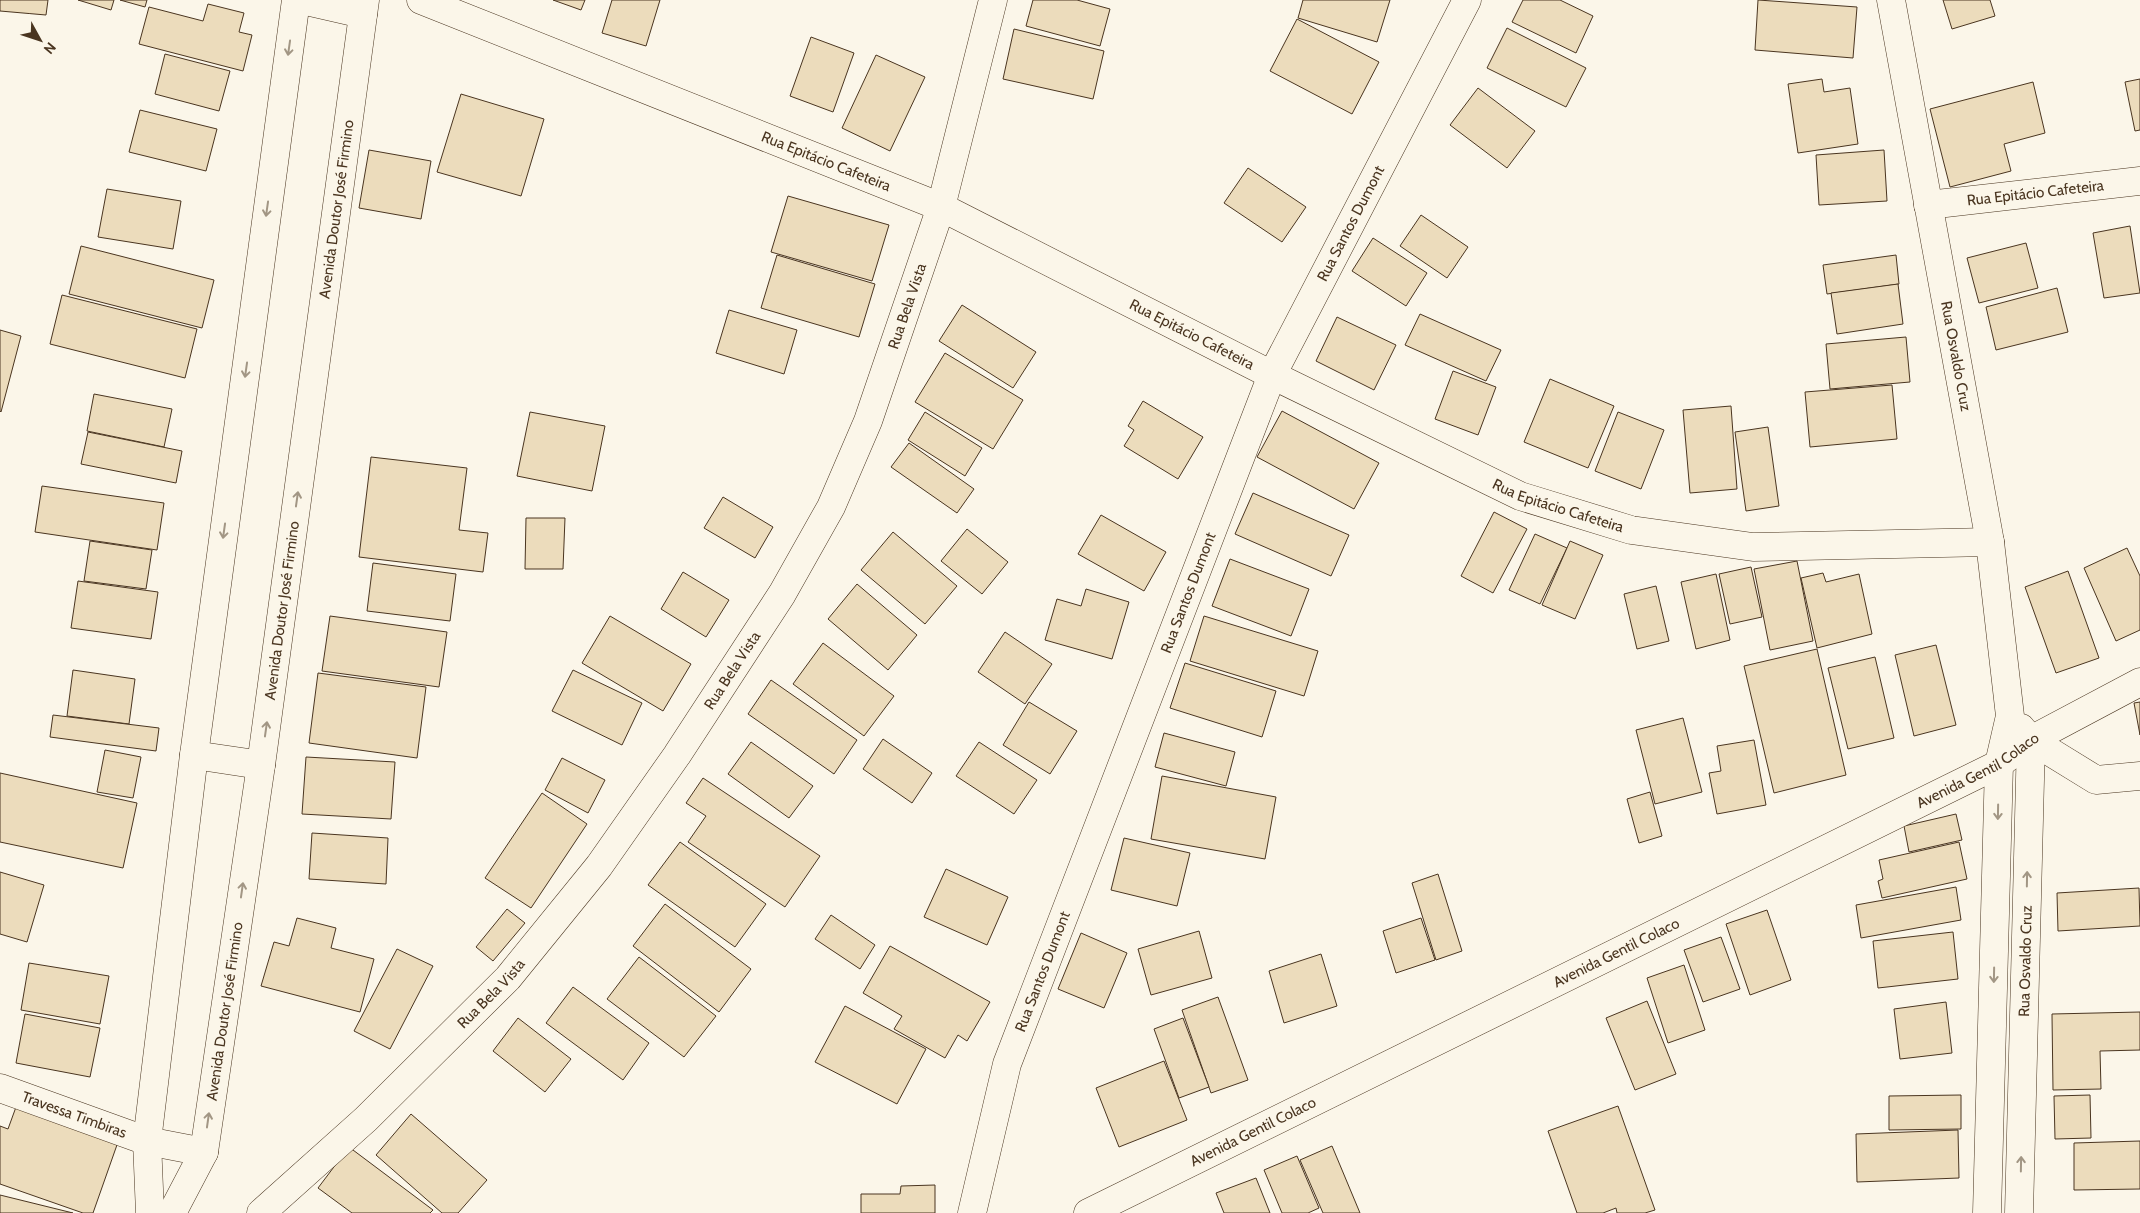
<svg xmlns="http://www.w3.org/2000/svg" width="2140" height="1213" font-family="Cabin,sans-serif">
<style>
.building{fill:#ecdcbc;stroke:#4a3520}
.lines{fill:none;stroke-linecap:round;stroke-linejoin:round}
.street-casing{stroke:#4a3520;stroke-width:29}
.secondary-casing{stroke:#4a3520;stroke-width:29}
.street{stroke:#fbf6e9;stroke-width:28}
.secondary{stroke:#fbf6e9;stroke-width:28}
.oneway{stroke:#a29684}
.labels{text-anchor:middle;stroke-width:4;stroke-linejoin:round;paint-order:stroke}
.street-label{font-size:15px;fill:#4a3520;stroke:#fbf6e9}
</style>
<rect width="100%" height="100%" fill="#fbf6e9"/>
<g class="building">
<path d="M0 0H48L46 15 0 11Z"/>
<path d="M78 0H114L111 10Z"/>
<path d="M120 0H147L145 7Z"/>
<path d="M553 0H585L581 10Z"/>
<path d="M612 0H660L646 46 602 33Z"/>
<path d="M1033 0H1077L1110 9 1100 46 1026 26Z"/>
<path d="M1303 0H1390L1377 42 1298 18Z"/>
<path d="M1523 0H1560L1593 16 1576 53 1512 22Z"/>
<path d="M1758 0 1857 7 1853 58 1755 50Z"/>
<path d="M1943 0H1990L1995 16 1952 29Z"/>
<path d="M208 4 244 13 239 32 252 35 243 71 139 44 149 7 203 21Z"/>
<path d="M1297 19 1379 62 1352 114 1270 71Z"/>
<path d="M1507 28 1586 68 1566 107 1487 68Z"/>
<path d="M1014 29 1104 51 1093 99 1003 79Z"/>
<path d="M811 37 854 53 833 112 790 96Z"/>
<path d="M165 54 230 71 219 111 155 94Z"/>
<path d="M876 55 925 77 890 151 842 128Z"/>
<path d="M1822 79 1824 92 1850 88 1858 144 1798 153 1788 84Z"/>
<path d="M2140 79V130L2135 131 2125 82Z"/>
<path d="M2033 82 2045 133 2004 144 2011 171 1950 187 1930 109Z"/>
<path d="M1478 88 1535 131 1507 168 1450 125Z"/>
<path d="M461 94 544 119 521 196 437 172Z"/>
<path d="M140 110 217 129 206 171 129 152Z"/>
<path d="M369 150 431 161 421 219 359 208Z"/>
<path d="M1884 150 1887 201 1819 205 1816 155Z"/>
<path d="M1248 168 1306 207 1282 242 1224 203Z"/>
<path d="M107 189 181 201 173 249 98 237Z"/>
<path d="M788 196 889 225 872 281 771 252Z"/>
<path d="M1421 215 1468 247 1447 278 1400 246Z"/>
<path d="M2130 226 2140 293 2104 298 2093 233Z"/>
<path d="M1373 238 1427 273 1406 306 1352 271Z"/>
<path d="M2026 243 2038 288 1979 303 1967 258Z"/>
<path d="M81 246 214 280 202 328 69 294Z"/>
<path d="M777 255 875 284 859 337 761 308Z"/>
<path d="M1896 255 1899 284 1827 294 1823 265Z"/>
<path d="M1898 284 1903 324 1837 334 1831 293Z"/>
<path d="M2057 288 2068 332 1996 350 1986 307Z"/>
<path d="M62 295 197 329 185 378 50 344Z"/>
<path d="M962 305 1036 352 1013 388 939 341Z"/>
<path d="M729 310 797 330 784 374 716 353Z"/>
<path d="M1420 314 1501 350 1486 381 1405 345Z"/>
<path d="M1337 317 1396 345 1374 390 1316 361Z"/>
<path d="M0 330 21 336 1 412 0 411Z"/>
<path d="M1906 337 1910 382 1830 389 1826 344Z"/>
<path d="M945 353 1023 400 993 449 915 402Z"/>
<path d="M1453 371 1496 387 1478 435 1435 419Z"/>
<path d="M1550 379 1614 406 1588 468 1524 442Z"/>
<path d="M1892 385 1897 439 1810 447 1805 392Z"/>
<path d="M94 394 172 409 164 447 87 431Z"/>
<path d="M1143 401 1203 437 1178 479 1124 446 1134 430 1128 426Z"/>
<path d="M1731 406 1737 489 1690 493 1683 410Z"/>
<path d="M1282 411 1379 463 1354 509 1257 457Z"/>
<path d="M530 412 605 426 592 491 517 476Z"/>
<path d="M925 412 982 448 965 476 908 440Z"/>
<path d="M1618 412 1664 430 1641 489 1595 471Z"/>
<path d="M1768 427 1779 506 1746 511 1735 432Z"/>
<path d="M88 432 182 451 176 483 81 464Z"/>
<path d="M909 443 974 489 957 513 891 467Z"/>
<path d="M371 457 467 468 459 530 488 533 483 572 359 557Z"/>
<path d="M42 486 164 503 157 550 35 532Z"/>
<path d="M1253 493 1349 535 1331 576 1235 534Z"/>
<path d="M723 497 773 527 755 558 704 528Z"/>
<path d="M1494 512 1527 529 1493 593 1461 576Z"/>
<path d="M1101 515 1166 552 1144 591 1078 554Z"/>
<path d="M526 518H565L563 569H525Z"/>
<path d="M967 529 1008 562 982 594 941 561Z"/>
<path d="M893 532 957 586 925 624 861 570Z"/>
<path d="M1535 534 1567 548 1540 604 1509 590Z"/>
<path d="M90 541 152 550 146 589 84 581Z"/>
<path d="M1570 541 1603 555 1575 619 1542 605Z"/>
<path d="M2127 548 2140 576V630L2116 641 2084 568Z"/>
<path d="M1230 559 1309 589 1291 636 1212 606Z"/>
<path d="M1797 561 1813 641 1770 650 1754 569Z"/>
<path d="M373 563 456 574 450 621 367 611Z"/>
<path d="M1751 567 1762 617 1730 624 1719 574Z"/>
<path d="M2068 571 2099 658 2056 673 2025 587Z"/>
<path d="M683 572 729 600 706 637 661 609Z"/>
<path d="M1823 573 1826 582 1859 574 1872 634 1817 648 1801 578Z"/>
<path d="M1716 574 1730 640 1696 649 1681 582Z"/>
<path d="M78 581 158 592 151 639 71 628Z"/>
<path d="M857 584 917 635 888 670 828 619Z"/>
<path d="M1656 586 1669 641 1637 649 1624 594Z"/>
<path d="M1086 589 1129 602 1112 659 1045 640 1057 599 1081 606Z"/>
<path d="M330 616 447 632 439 687 322 671Z"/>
<path d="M610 616 691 664 663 711 582 663Z"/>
<path d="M1204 616 1318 651 1304 696 1190 661Z"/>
<path d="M1005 632 1052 664 1025 704 978 672Z"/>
<path d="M823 643 894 696 864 736 793 684Z"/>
<path d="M1936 645 1956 725 1914 736 1895 655Z"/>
<path d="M1817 649 1846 775 1774 793 1744 666Z"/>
<path d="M1875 657 1894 738 1848 749 1828 668Z"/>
<path d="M1185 663 1276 691 1262 737 1170 708Z"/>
<path d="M73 670 135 679 129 724 67 716Z"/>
<path d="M573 670 642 703 622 745 552 711Z"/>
<path d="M318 673 426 687 417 758 309 743Z"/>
<path d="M771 680 857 740 834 774 748 714Z"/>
<path d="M1029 702 1077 731 1050 774 1003 745Z"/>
<path d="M2140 702V735L2134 703Z"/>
<path d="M53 715 159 728 156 751 50 737Z"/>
<path d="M1683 718 1702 792 1655 804 1636 730Z"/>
<path d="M1164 733 1235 752 1226 786 1155 767Z"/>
<path d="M883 739 932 773 912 803 863 769Z"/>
<path d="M1754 740 1766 805 1717 814 1709 773 1721 771 1717 746Z"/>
<path d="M751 742 813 786 789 818 728 774Z"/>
<path d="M979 742 1037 780 1014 814 956 776Z"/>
<path d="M105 750 141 757 133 798 97 792Z"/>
<path d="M306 757 395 762 391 819 302 814Z"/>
<path d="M562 758 605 780 588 813 545 790Z"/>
<path d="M0 773 137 803 123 868 0 842Z"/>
<path d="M1162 776 1276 797 1265 859 1151 839Z"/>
<path d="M703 778 820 856 785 907 688 842 706 816 686 803Z"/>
<path d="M1650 792 1662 836 1639 843 1627 799Z"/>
<path d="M542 793 587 824 531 908 485 878Z"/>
<path d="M1956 814 1962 840 1909 852 1904 826Z"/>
<path d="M312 833 388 838 386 884 309 879Z"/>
<path d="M1124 838 1190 853 1177 906 1111 890Z"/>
<path d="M680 842 766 904 735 947 648 885Z"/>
<path d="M1959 842 1967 879 1882 898 1878 881 1883 879 1879 860Z"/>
<path d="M946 869 1008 897 987 945 924 917Z"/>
<path d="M0 872 44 885 27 942 0 934Z"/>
<path d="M1438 874 1462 951 1436 960 1412 883Z"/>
<path d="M1956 887 1961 920 1861 938 1856 905Z"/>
<path d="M2139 888 2140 926 2058 931 2057 893Z"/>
<path d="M665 904 751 969 719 1012 633 946Z"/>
<path d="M507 909 525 923 493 961 476 947Z"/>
<path d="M1767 910 1791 980 1750 995 1726 924Z"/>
<path d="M831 915 875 945 860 969 815 939Z"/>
<path d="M297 918 336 928 331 948 374 959 360 1012 261 986 274 942 289 946Z"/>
<path d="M1421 918 1435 960 1396 973 1383 931Z"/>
<path d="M1199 931 1212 978 1151 995 1138 949Z"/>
<path d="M1953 932 1958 979 1878 988 1873 941Z"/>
<path d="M1081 933 1127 953 1104 1008 1058 989Z"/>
<path d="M1721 937 1740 989 1703 1002 1684 950Z"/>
<path d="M890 946 990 1002 967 1041 958 1035 945 1058 894 1029 902 1016 863 993Z"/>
<path d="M397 949 433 966 390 1049 354 1031Z"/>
<path d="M1321 954 1337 1006 1284 1023 1269 971Z"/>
<path d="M639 957 716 1016 684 1057 607 999Z"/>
<path d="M29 963 109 976 100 1024 21 1010Z"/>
<path d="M1684 965 1705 1030 1668 1043 1647 978Z"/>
<path d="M573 987 649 1043 623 1080 546 1023Z"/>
<path d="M1218 997 1248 1080 1211 1093 1182 1010Z"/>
<path d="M1647 1001 1676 1074 1635 1090 1606 1018Z"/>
<path d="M1946 1002 1952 1053 1900 1059 1894 1009Z"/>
<path d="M845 1006 926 1049 897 1104 815 1062Z"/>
<path d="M2140 1012V1050L2100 1051 2101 1089 2053 1090 2052 1014Z"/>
<path d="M25 1014 100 1028 90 1077 16 1063Z"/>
<path d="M518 1018 571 1059 545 1092 493 1051Z"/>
<path d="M1183 1018 1209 1087 1179 1098 1154 1029Z"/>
<path d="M1164 1061 1187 1120 1119 1147 1096 1088Z"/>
<path d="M1961 1095V1129L1889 1130V1096Z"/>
<path d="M2090 1095 2091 1138 2055 1139 2054 1096Z"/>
<path d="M1618 1106 1655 1210 1645 1213H1617L1616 1208 1603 1213H1577L1548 1131Z"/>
<path d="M16 1107 118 1142 93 1213H83L0 1184V1126L8 1129Z"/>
<path d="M411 1114 487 1180 458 1213H442L376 1155Z"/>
<path d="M1958 1130 1959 1178 1857 1182 1856 1134Z"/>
<path d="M2140 1141V1189L2074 1190V1143Z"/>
<path d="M1332 1146 1360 1213H1323L1300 1160Z"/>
<path d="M349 1147 433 1210 430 1213H352L318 1188Z"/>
<path d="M1297 1156 1319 1208 1308 1213H1282L1264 1170Z"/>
<path d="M1256 1178 1270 1213H1224L1216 1193Z"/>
<path d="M935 1185V1213H861V1194H900L901 1186Z"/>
<path d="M0 1195 73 1213H0Z"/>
</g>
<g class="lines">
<g class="street-casing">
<g id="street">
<path id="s1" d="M421 0 941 207 1272 375 1520 496 1631 530 1753 547 1990 542"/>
<path id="s2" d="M1891 0 1990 542 2010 716 1999 764 1987 1213"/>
<path id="s3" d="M1928 205 2140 181"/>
<path d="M2021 728 2031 740 2096 780 2140 776"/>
<path id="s4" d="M0 1088 147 1141"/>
<path id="s5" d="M261 1213 366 1119 508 978 599 866 677 755 782 594 831 507 868 421 941 207 993 0"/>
<path id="s6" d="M972 1213 1007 1064 1272 375 1467 0"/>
<path id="s7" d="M1088 1213 1999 764 2031 740 2140 682"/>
<path id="s8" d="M2019 1213 2031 740"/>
</g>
</g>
<g class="secondary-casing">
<g id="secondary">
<path d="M302 0 363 14"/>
<path d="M194 755 261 765"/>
<path d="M147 1141 204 1152"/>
<path d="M150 1213 147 1141 194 755 296 0"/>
<path id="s9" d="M172 1213 204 1152 261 765 365 0"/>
</g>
</g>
<use href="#street" class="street"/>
<use href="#secondary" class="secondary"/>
</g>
<defs><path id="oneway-shaft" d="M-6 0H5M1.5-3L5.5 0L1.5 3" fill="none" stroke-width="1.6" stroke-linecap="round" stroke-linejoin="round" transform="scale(1.25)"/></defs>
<g class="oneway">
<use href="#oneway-shaft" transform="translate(289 48) rotate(98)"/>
<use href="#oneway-shaft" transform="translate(267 209) rotate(98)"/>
<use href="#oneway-shaft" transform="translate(246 370) rotate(98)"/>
<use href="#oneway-shaft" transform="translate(297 499) rotate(-82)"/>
<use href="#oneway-shaft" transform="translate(224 531) rotate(98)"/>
<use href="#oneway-shaft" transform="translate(266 729) rotate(-82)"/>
<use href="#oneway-shaft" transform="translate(1998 812) rotate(91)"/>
<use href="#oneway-shaft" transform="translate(2027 879) rotate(-89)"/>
<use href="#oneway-shaft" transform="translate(242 890) rotate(-82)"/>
<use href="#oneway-shaft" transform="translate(1994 975) rotate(91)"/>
<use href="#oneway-shaft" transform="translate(208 1120) rotate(-82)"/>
<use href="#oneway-shaft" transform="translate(2021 1164) rotate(-89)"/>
</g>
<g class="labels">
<g class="street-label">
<text dy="5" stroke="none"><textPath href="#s1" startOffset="436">Rua Epitácio Cafeteira</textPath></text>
<text dy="5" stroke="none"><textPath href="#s3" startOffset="108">Rua Epitácio Cafeteira</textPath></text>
<text dy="5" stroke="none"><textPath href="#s9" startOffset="1021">Avenida Doutor José Firmino</textPath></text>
<text dy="5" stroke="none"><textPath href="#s6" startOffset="1062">Rua Santos Dumont</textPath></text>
<text dy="5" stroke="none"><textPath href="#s5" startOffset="1128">Rua Bela Vista</textPath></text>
<text dy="5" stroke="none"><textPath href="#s1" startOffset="841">Rua Epitácio Cafeteira</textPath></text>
<text dy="5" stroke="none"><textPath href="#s2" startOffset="362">Rua Osvaldo Cruz</textPath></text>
<text dy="5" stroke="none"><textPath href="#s1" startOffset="1246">Rua Epitácio Cafeteira</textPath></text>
<text dy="5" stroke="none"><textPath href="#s6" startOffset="658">Rua Santos Dumont</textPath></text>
<text dy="5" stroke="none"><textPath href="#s9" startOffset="616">Avenida Doutor José Firmino</textPath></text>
<text dy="5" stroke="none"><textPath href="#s5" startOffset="722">Rua Bela Vista</textPath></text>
<text dy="5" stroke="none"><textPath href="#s7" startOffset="994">Avenida Gentil Colaco</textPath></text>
<text dy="5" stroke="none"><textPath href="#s7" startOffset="589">Avenida Gentil Colaco</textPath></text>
<text dy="5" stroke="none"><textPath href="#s8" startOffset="252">Rua Osvaldo Cruz</textPath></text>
<text dy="5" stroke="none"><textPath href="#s6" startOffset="252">Rua Santos Dumont</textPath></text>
<text dy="5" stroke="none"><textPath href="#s5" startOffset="318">Rua Bela Vista</textPath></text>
<text dy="5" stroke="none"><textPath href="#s9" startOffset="211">Avenida Doutor José Firmino</textPath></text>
<text dy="5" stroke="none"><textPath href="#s4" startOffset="79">Travessa Timbiras</textPath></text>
<text dy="5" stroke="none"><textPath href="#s7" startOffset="184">Avenida Gentil Colaco</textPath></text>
</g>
</g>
<g transform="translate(40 40) rotate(130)" stroke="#fbf6e9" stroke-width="4" paint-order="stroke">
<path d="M0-4L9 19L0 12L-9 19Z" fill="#4a3520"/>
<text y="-8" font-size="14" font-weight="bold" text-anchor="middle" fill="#4a3520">N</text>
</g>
</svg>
